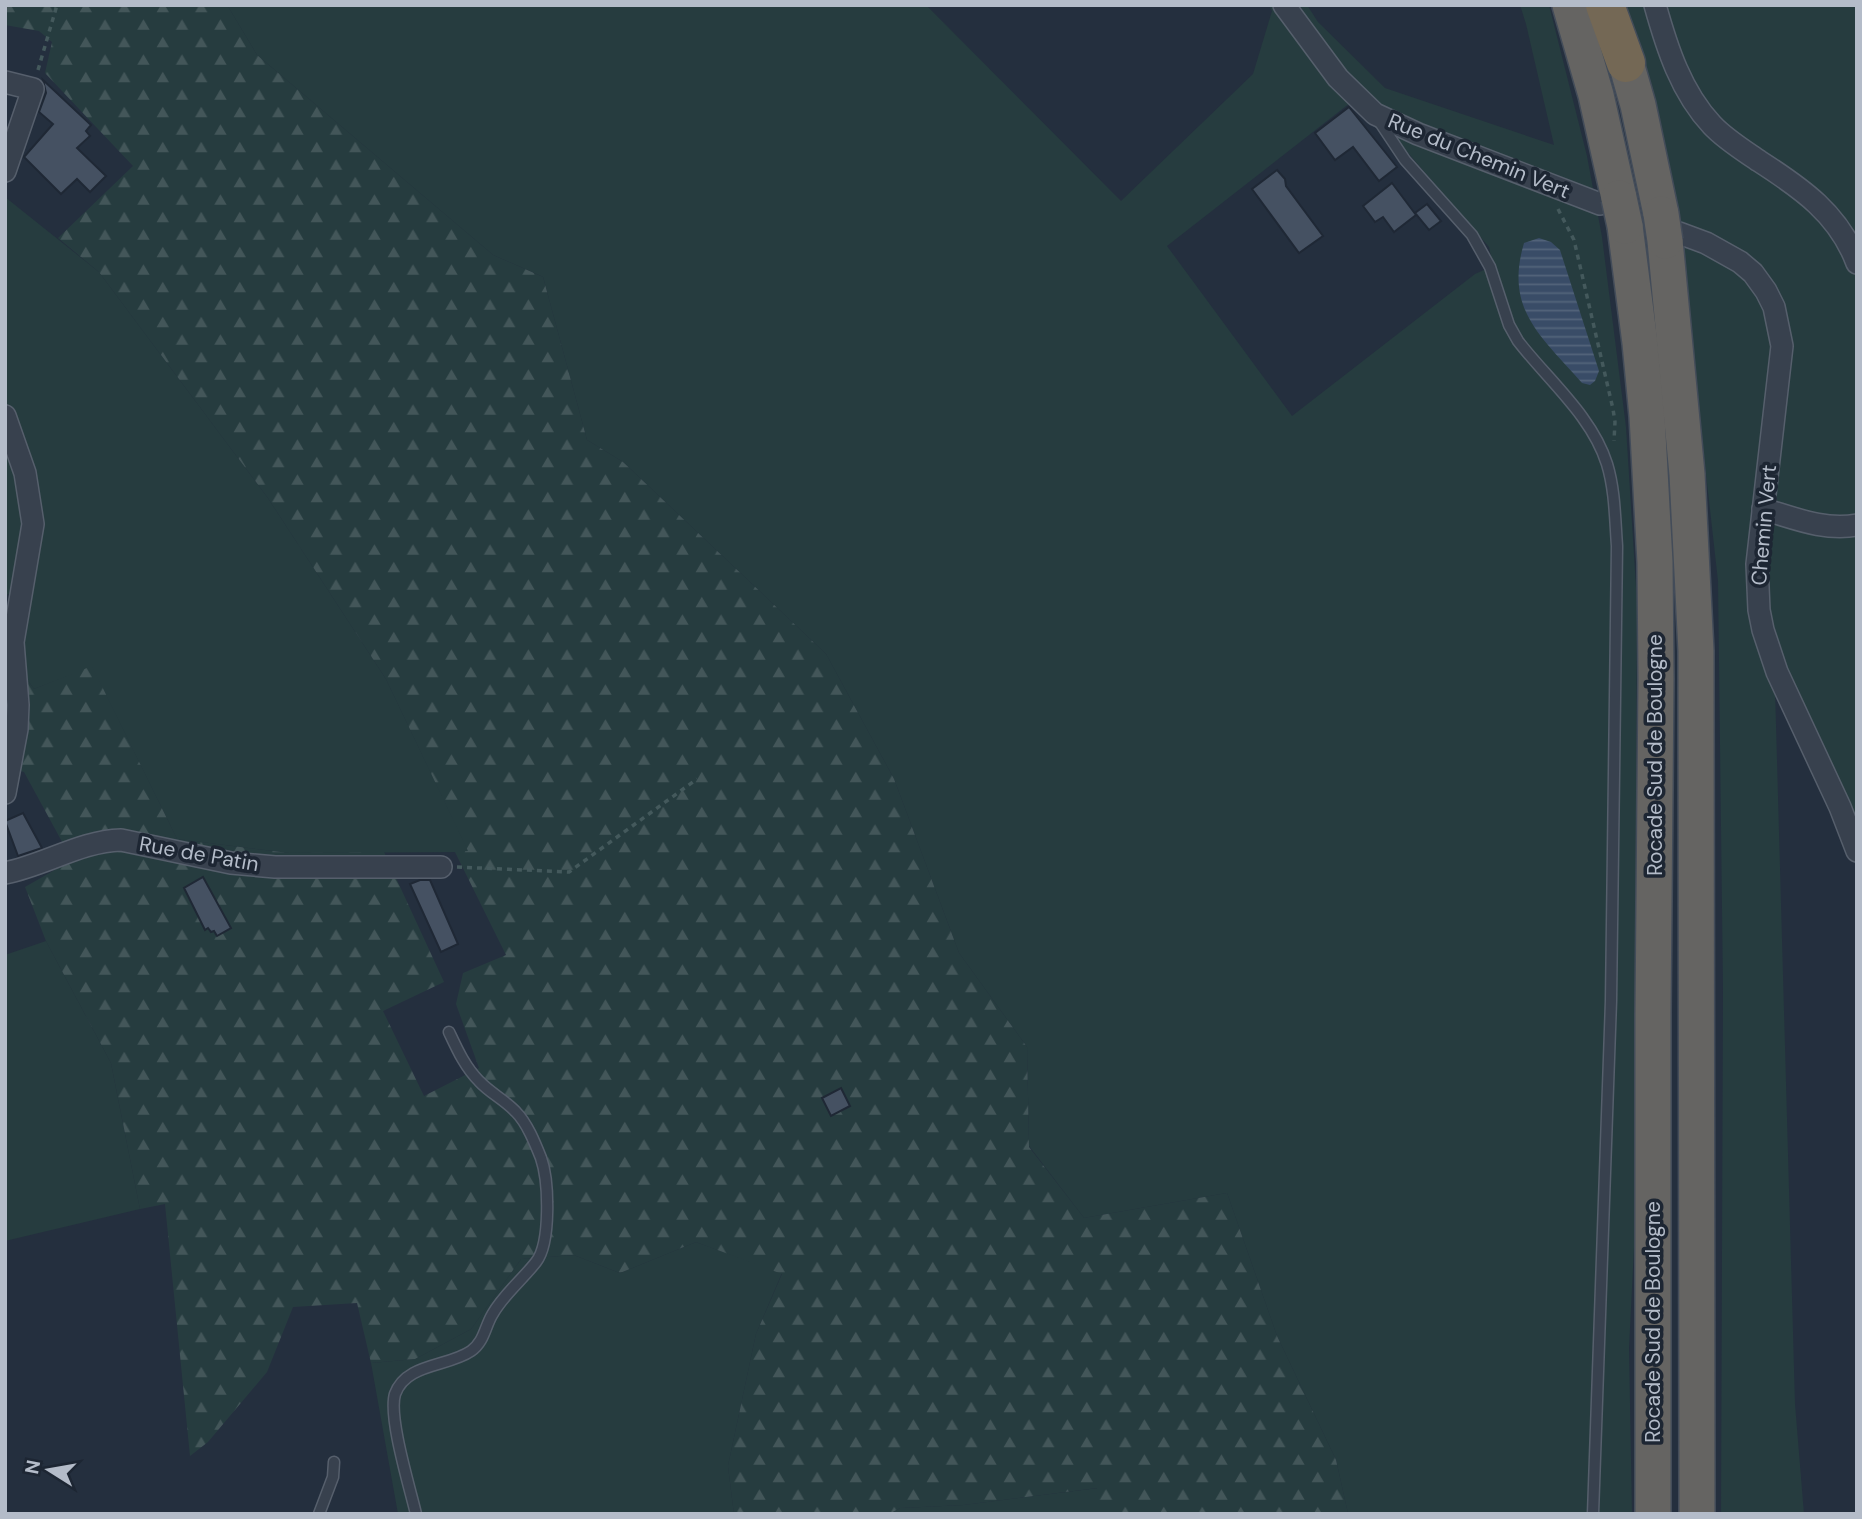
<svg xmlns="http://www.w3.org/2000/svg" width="1862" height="1519" font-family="'DM Sans',sans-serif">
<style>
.green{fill:#263c3f;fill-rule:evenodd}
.forest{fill:url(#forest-firs)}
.water{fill:url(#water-rules)}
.building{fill:#455162;stroke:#1f2835;stroke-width:2}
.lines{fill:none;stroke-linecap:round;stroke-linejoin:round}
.service-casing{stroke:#565f6c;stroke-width:13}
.minor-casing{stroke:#565f6c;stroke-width:24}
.trunk-casing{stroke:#434c59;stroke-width:38}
.motorway-casing{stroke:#434c59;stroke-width:41}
.path{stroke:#44595c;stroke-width:3.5;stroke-dasharray:5 5;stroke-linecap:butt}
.service{stroke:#38414e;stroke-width:10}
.minor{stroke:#38414e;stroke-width:21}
.trunk{stroke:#656462;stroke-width:35}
.motorway{stroke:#746855;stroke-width:38}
.trunk-bridge-casing{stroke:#434c59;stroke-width:38;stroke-linecap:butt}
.trunk-bridge{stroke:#656462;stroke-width:35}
.labels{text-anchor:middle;stroke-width:7;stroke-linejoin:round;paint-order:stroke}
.street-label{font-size:21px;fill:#b4bcc9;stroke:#1d2633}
</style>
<defs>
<pattern id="forest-firs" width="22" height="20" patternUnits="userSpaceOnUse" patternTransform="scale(1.75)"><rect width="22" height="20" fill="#263c3f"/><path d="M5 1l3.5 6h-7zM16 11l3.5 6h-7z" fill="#435659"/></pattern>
<pattern id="water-rules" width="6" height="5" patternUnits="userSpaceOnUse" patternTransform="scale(1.75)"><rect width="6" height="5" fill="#394c67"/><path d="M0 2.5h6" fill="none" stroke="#53647b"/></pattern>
</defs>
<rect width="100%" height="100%" fill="#242f3e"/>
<g class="green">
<path d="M227 5H926L1121 201 1253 74 1272 11 1269 5H1307L1318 22 1385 88 1554 145 1526 24 1520 5H1549L1587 156 1602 237 1626 427 1637 603 1634 1248 1629 1348 1632 1514H1348L1336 1460 1277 1336 1227 1193 1084 1218 1029 1146 1027 1047 959 953 894 779 826 654 623 462 587 440 543 277 493 255 257 55ZM1359 96 1489 247 1493 266 1475 274 1292 416 1167 246Z"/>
<path d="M1624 5H1857V868L1833 806 1775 689 1795 1404 1804 1514H1721L1723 990 1718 581 1674 188 1658 114Z"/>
<path d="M5 197 99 272 268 498 386 679 469 852 289 853 177 839 92 667 34 689 5 650 9 594 5 595Z"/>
<path d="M46 941 111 1063 140 1209 5 1241V955Z"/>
<path d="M696 1242 782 1273 756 1334 728 1466 734 1514H398L371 1363 415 1359 471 1329 521 1259 574 1255 620 1273Z"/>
<path d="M1098 1488V1514H889L900 1508 963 1505Z"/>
</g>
<path class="forest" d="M5 5H227L257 55 493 255 543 277 587 440 623 462 826 654 894 779 959 953 1027 1047 1029 1147 1084 1218 1227 1193 1277 1336 1336 1460 1348 1514H1098L1097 1488 963 1505 900 1508 889 1514H734L728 1466 756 1334 782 1274 696 1242 620 1273 574 1255 521 1259 471 1329 415 1359 371 1363 357 1303 293 1307 267 1372 208 1442 190 1456 165 1204 140 1209 111 1063 46 941 25 887 72 860 24 772 5 766V650L34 689 92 666 177 839 289 853 384 852 444 982 383 1011 424 1096 479 1068 456 1004 463 973 506 955 455 852 468 851 386 679 268 498 99 272 58 238 133 166 45 73 52 42 39 31 5 25Z"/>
<path class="water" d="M1539 238 1551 242 1560 250 1599 371 1595 381 1590 385 1582 383C1542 337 1504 310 1524 243Z"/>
<g class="building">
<path d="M43 80 91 125 86 131 90 136 77 148 106 176 90 192 77 179 61 194 24 157 53 124 39 112 46 93Z"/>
<path d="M1349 107 1397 167 1379 181 1353 147 1335 160 1315 133Z"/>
<path d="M1277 170 1285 179 1286 186 1323 236 1299 253 1252 189Z"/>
<path d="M1392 183 1416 215 1394 232 1383 217 1375 222 1363 206Z"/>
<path d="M1427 204 1441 221 1429 230 1415 213Z"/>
<path d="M23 813 42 848 18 856 5 821Z"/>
<path d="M203 877 231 928 217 936 214 931 211 932 208 928 205 930 184 888Z"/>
<path d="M420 880H430L458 944 441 952 410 884Z"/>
<path d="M841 1088 850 1106 831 1116 822 1098Z"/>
</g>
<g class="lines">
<g class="service-casing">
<g id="service">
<path d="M1379 121 1405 160 1472 235 1490 267 1509 325 1518 341C1548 380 1592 416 1607 464 1615 490 1615 519 1617 546L1611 1001 1593 1514"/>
<path d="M319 1514 333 1477 334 1462"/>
<path d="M416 1514C410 1488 388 1417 395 1394 406 1363 448 1367 471 1351 484 1342 485 1327 492 1315 503 1295 522 1280 536 1262 551 1243 549 1181 541 1158 535 1143 527 1123 516 1112 505 1100 490 1093 479 1081 465 1067 457 1049 449 1032"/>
</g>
</g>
<g class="minor-casing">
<g id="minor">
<path d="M1284 5 1338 78 1375 114 1418 134 1600 204"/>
<path d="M1655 5C1667 48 1681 92 1712 125 1725 139 1743 150 1759 161 1801 188 1839 214 1857 263"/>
<path d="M5 82 33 89 5 171"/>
<path d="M1679 233 1706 243 1740 262 1753 273 1766 291 1774 307 1782 346 1757 564 1759 610 1763 630 1777 672 1840 807 1857 851"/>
<path d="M5 416 25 473 33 524 13 642 18 705 17 729 5 793"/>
<path d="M1763 509C1794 518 1824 531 1857 525"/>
<path d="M5 873C45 865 81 841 121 840L231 863 275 867H441"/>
</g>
</g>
<g class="trunk-casing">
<g id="trunk">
<path d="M1570 5 1596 95 1619 198"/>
<path d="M1626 63 1638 105 1661 214"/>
<path d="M1625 226 1640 343 1647 416 1655 562 1656 679 1653 1014V1514"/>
<path d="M1665 241 1687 474 1696 651 1697 1514"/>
</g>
</g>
<g class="motorway-casing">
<path id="motorway" d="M1605 5 1626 63"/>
</g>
<g class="path">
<path d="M38 70 57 5"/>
<path d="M1558 209 1574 240 1613 409 1615 422 1614 441"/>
<path d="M457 867 569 872 697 779"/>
</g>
<use href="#service" class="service"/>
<use href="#minor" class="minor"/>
<use href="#trunk" class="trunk"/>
<use href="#motorway" class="motorway"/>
<g class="trunk-bridge-casing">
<g id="trunk-bridge">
<path d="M1619 198 1625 226"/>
<path d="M1661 214 1665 241"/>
</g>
</g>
<use href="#trunk-bridge" class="trunk-bridge"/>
</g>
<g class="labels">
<g class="street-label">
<text transform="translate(1479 156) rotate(22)" y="7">Rue du Chemin Vert</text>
<text transform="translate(1764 525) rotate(-85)" y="7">Chemin Vert</text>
<text transform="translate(1655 755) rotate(-90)" y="7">Rocade Sud de Boulogne</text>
<text transform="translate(199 854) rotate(10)" y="7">Rue de Patin</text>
<text transform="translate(1653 1322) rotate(-90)" y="7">Rocade Sud de Boulogne</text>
</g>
</g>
<rect width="1862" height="1519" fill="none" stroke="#b4bcc9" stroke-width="14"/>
<g transform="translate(49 1470) rotate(281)" stroke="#1d2633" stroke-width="5" paint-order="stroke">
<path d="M0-5L12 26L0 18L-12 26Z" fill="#b4bcc9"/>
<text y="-10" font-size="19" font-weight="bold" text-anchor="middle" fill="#b4bcc9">N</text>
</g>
</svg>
